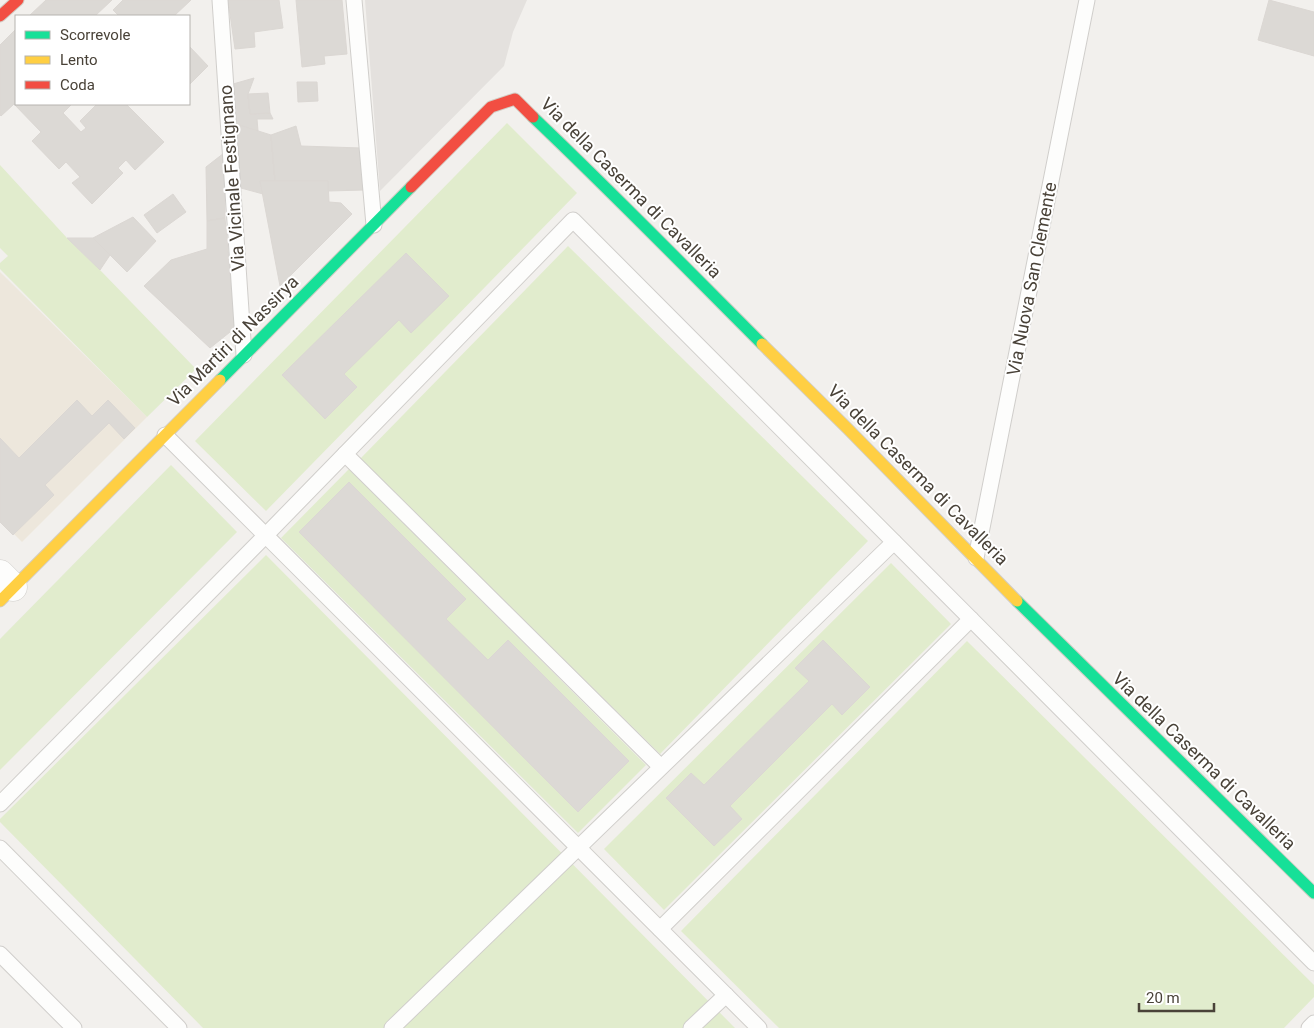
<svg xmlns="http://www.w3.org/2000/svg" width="1314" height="1028" font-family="Roboto,sans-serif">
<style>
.education{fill:#ede7dc}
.green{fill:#e1eccd}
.parking{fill:#e4e1de}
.building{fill:#dcd9d5;stroke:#dbd7d3}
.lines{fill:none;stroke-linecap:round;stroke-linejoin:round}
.lane-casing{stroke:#d0cecb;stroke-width:17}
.street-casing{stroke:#d0cecb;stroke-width:29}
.fast-casing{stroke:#d2cdc4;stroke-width:13}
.slow-casing{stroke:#d2cdc4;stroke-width:13}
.jam-casing{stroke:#d2cdc4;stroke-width:13}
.lane{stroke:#fdfdfc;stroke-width:15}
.street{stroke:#fdfdfc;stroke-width:28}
.fast{stroke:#16e098;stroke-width:11}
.slow{stroke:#ffcf43;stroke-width:11}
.jam{stroke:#f24e42;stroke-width:11}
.labels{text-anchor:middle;stroke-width:4;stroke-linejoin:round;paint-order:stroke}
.street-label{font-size:18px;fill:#494238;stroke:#fff}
</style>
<rect width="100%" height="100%" fill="#f2f0ed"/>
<path class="education" d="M0 272 147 417 22 542 0 520Z"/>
<g class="green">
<path d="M507 123 577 193 266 511 195 441Z"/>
<path d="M0 165 67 238 100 270 196 369 147 417 0 269V263L8 256 0 248Z"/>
<path d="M568 246 868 541 660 754 360 459Z"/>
<path d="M171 465 237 532 0 770V639Z"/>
<path d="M349 469 646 765 578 833 281 538Z"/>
<path d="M266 555 735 1028H203L0 822V819Z"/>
<path d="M891 563 951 624 664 910 604 849Z"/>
<path d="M967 641 1314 985V997L1284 1028H779L681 931Z"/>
</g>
<path class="parking" d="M365 0H527L513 32 504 66 380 191Z"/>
<g class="building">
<path d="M46 0H112L95 16H29Z"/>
<path d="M123 0H191L174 16H119L113 10Z"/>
<path d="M228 0H279L283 28 254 32 255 47 235 49Z"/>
<path d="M296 0H342L347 54 324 56 325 64 302 67Z"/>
<path d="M1269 0 1314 12V56L1258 40Z"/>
<path d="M16 29V104H72L63 113 81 132 86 128 80 121 97 104H126L164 142 135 170 126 160 118 168 123 173 92 204 72 183 80 177 66 162 59 169 32 141 41 132 14 104 1 116 0 115V45Z"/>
<path d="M189 46 208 66 189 85Z"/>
<path d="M254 78 248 94 250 114 270 113 273 119H257L258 131 236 124 233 84Z"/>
<path d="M297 82H317L318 101 298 102Z"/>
<path d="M268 93 270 113 250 114 248 94Z"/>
<path d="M236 124 271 135 275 181H260L263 194 241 188Z"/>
<path d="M296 126 301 146 361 148 364 190 328 191V181H275L271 135Z"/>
<path d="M224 153 225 218 207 221 206 167Z"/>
<path d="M260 181H328L329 202 341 203 352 214 280 286Z"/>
<path d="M173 194 186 212 157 233 144 215Z"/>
<path d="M133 217 156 241 127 272 93 238Z"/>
<path d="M225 218 235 328 210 348 144 286 171 260 207 249V221Z"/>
<path d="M67 238H93L110 255 100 270Z"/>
<path d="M406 253 449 296 411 333 399 320 344 374 357 387 325 419 282 375Z"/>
<path d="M77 400 92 416 108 400 135 428 124 439 109 423 45 485 54 495 13 535 0 522V438L19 458Z"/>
<path d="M349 482 466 599 446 619 488 660 508 640 629 761 578 812 299 532Z"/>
<path d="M823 640 870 687 842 715 832 704 730 806 742 819 714 846 666 798 691 773 704 785 809 681 795 668Z"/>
</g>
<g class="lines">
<g class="lane-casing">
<g id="lane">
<path d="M220 0 244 355"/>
<path d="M354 0 374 225"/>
<path d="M165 435 759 1028"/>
<path d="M345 454 661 767"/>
<path d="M976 558 1087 0"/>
<path d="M0 804 266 535 573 220 1314 963"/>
<path d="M0 848 179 1028"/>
<path d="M660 929 971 619"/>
<path d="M0 954 74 1028"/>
<path d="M392 1028 894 542"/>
<path d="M691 1028 726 995"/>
<path d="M1309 1028 1314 1023"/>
</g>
</g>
<g class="street-casing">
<path id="street" d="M0 574 13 587"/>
</g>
<g class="fast-casing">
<g id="fast">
<path d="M533 117C611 191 686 268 762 344"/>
<path d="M220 380 411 187"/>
<path d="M1017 601 1314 893"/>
</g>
</g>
<g class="slow-casing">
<g id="slow">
<path d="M762 344 848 429 1017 601"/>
<path d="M0 601 220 380"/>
</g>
</g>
<g class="jam-casing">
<g id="jam">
<path d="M0 16 18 0"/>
<path d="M411 187 491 107 515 99 533 117"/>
</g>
</g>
<use href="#lane" class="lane"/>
<use href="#street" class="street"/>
<use href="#fast" class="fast"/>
<use href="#slow" class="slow"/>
<use href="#jam" class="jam"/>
</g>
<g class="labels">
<g class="street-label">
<text transform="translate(232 178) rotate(-94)" y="6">Via Vicinale Festignano</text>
<text transform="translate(631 188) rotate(45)" y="6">Via della Caserma di Cavalleria</text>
<text transform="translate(1032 279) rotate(-79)" y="6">Via Nuova San Clemente</text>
<text transform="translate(233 341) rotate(-45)" y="6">Via Martiri di Nassirya</text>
<text transform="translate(918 475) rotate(45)" y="6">Via della Caserma di Cavalleria</text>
<text transform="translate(1204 761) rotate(44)" y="6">Via della Caserma di Cavalleria</text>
</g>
</g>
<rect x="15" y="15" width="175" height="90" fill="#ffffff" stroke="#b6b3af"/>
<rect x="25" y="31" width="25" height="8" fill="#16e098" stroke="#b6b3af"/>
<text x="60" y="40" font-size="15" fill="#494238">Scorrevole</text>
<rect x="25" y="56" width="25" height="8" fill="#ffcf43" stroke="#b6b3af"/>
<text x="60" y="65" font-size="15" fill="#494238">Lento</text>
<rect x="25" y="81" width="25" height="8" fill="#f24e42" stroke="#b6b3af"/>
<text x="60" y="90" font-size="15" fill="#494238">Coda</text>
<path d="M1139 1003v8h75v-8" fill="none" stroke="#494238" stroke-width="2.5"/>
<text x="1146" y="1003" font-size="15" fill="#494238" stroke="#ffffff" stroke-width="4" paint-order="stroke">20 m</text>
</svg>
